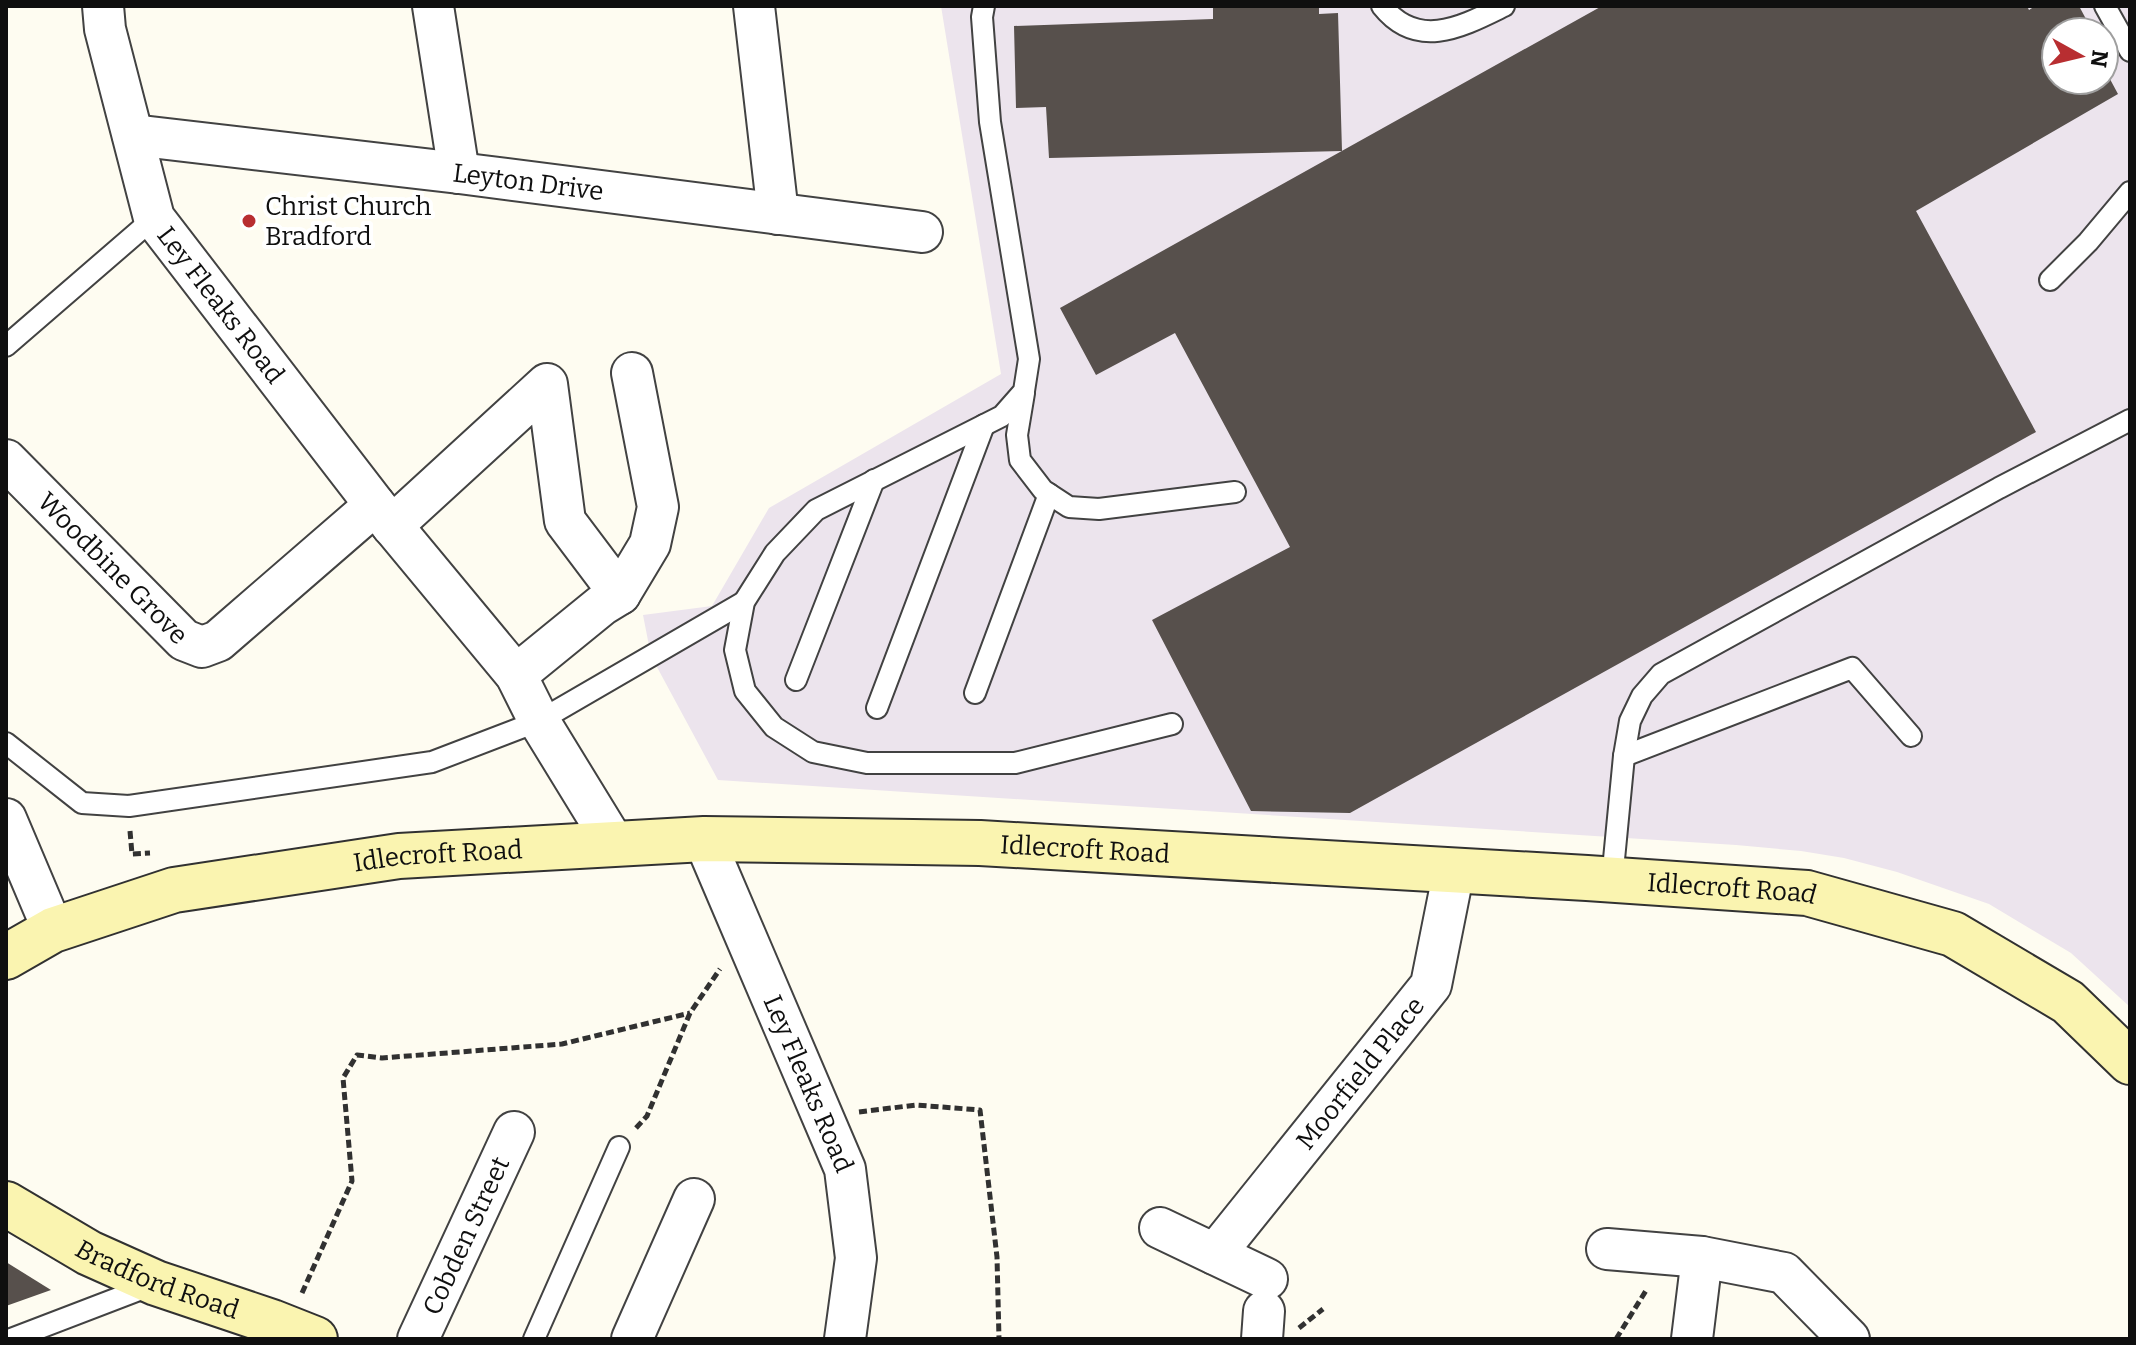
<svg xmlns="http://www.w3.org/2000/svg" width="2136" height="1345" font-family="Bitter,serif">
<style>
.industrial{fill:#ece4ed;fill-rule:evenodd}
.building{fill:#57504c}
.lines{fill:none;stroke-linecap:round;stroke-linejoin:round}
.lane-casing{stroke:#424242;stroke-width:24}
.street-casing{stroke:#424242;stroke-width:44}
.secondary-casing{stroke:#313131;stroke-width:48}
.path{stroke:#313131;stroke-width:5;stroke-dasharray:8 4;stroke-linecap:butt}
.lane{stroke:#fff;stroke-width:20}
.street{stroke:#fff;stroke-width:40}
.secondary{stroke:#faf4b0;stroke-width:44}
.poi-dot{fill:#b82e31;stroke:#fff;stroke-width:3}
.labels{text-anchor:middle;stroke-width:8;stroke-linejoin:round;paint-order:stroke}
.street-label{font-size:26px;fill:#0f0f0f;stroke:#fff}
.poi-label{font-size:26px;fill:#0f0f0f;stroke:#fff;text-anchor:start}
</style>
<rect width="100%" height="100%" fill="#fefcf1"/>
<path class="industrial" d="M941 6H2130V1007L2071 953 1989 904 1897 872 1844 858 1801 851 1736 845 718 780 651 656 643 615 712 606 769 508 1001 374ZM2056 32H2104V80H2056Z"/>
<g class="building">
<path d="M1213 6H1319V14L1338 13 1342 151 1049 158 1046 107 1016 108 1014 26 1213 19Z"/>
<path d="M1602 6H2027L2029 10 2035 6H2079L2093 32H2056V80H2104V68L2118 94 1916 211 2036 432 1350 813 1251 811 1152 620 1290 547 1175 333 1096 375 1060 308Z"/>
<path d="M6 1262 51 1290 6 1306Z"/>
</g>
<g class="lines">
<g class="lane-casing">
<g id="lane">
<path d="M984 6 982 17 990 122 1029 359 1024 391 1002 416 816 510 775 553 744 602 735 650 745 691 774 727 813 752 867 763H1015L1172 724"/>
<path d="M1382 6C1418 51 1463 26 1504 6"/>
<path d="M2105 6 2130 51"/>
<path d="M2050 280 2088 242 2130 192"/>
<path d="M6 346 154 218"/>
<path d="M1024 393 1017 435 1020 460 1043 490 1069 507 1099 509 1235 492"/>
<path d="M796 680 874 480"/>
<path d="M975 693 1049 494"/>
<path d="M877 708 984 425"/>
<path d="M6 743 82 803 129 806 432 762 539 721 744 602"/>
<path d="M1624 756 1852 668 1911 736"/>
<path d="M1612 880 1624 756 1630 721 1642 696 1661 674 1999 488 2130 420"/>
<path d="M11 1339 152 1285"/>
<path d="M534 1339 619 1147"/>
</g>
</g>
<g class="street-casing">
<g id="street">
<path id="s1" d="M103 6 105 29 154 218 375 505 516 675 539 721 615 845"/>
<path d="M433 6 459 173"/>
<path d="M754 6 778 214"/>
<path id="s2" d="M133 135 459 173 922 232"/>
<path id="s3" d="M6 460 184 640 202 647 218 641 375 505"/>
<path d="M392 526 547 384 565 521 620 594 602 605 516 675"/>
<path d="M620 594 650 544 658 507 632 373"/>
<path d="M6 819 53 930"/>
<path id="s4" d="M704 839 845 1169 856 1258 845 1339"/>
<path d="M1160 1228 1267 1279"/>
<path d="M1607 1249 1702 1257 1784 1273 1849 1339"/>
<path id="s5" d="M1215 1254 1431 985 1454 870"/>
<path id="s6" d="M418 1339 514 1132"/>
<path d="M632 1339 694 1199"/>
<path d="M1262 1339 1264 1311"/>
<path d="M1692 1339 1702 1257"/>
</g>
</g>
<g class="secondary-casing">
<g id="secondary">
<path id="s7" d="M6 957 53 930 174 890 399 856 704 839 980 843 1587 878 1807 893 1953 934 2068 1002 2130 1062"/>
<path id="s8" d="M6 1204 89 1253 156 1283 272 1322 315 1339"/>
</g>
</g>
<g class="path">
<path d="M130 831 132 854 150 853"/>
<path d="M859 1112 916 1105 980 1110 997 1257 999 1339"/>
<path d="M636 1128 647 1116 690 1013 720 969"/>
<path d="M302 1293 352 1181 343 1078 357 1055 382 1058 562 1044 690 1013"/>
<path d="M1299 1328 1323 1309"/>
<path d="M1616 1339 1647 1289"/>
</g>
<use href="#lane" class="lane"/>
<use href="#street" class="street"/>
<use href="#secondary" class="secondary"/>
</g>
<circle class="poi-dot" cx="249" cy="221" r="8"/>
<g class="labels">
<g class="street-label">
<text dy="9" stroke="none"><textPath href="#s2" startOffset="398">Leyton Drive</textPath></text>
<text dy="9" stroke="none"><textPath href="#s1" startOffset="328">Ley Fleaks Road</textPath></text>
<text dy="9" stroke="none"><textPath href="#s3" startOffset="152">Woodbine Grove</textPath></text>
<text dy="9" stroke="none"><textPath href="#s7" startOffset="1096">Idlecroft Road</textPath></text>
<text dy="9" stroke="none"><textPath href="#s7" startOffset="448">Idlecroft Road</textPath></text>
<text dy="9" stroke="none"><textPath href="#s7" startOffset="1744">Idlecroft Road</textPath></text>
<text dy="9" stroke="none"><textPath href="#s5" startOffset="232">Moorfield Place</textPath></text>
<text dy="9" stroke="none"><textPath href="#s4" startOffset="266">Ley Fleaks Road</textPath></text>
<text dy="9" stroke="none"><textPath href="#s6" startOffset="114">Cobden Street</textPath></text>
<text dy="9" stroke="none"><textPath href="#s8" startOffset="170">Bradford Road</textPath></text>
</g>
<g class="poi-label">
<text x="265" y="215">Christ Church<tspan x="265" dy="30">Bradford</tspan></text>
</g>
</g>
<rect width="2136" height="1345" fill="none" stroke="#0f0f0f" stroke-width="16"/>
<g transform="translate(2080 56) rotate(98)"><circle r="38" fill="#ffffff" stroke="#9f9f9f" stroke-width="2"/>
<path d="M0-6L14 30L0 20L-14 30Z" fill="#b82e31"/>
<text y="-12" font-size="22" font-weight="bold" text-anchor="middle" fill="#0f0f0f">N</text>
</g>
</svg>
